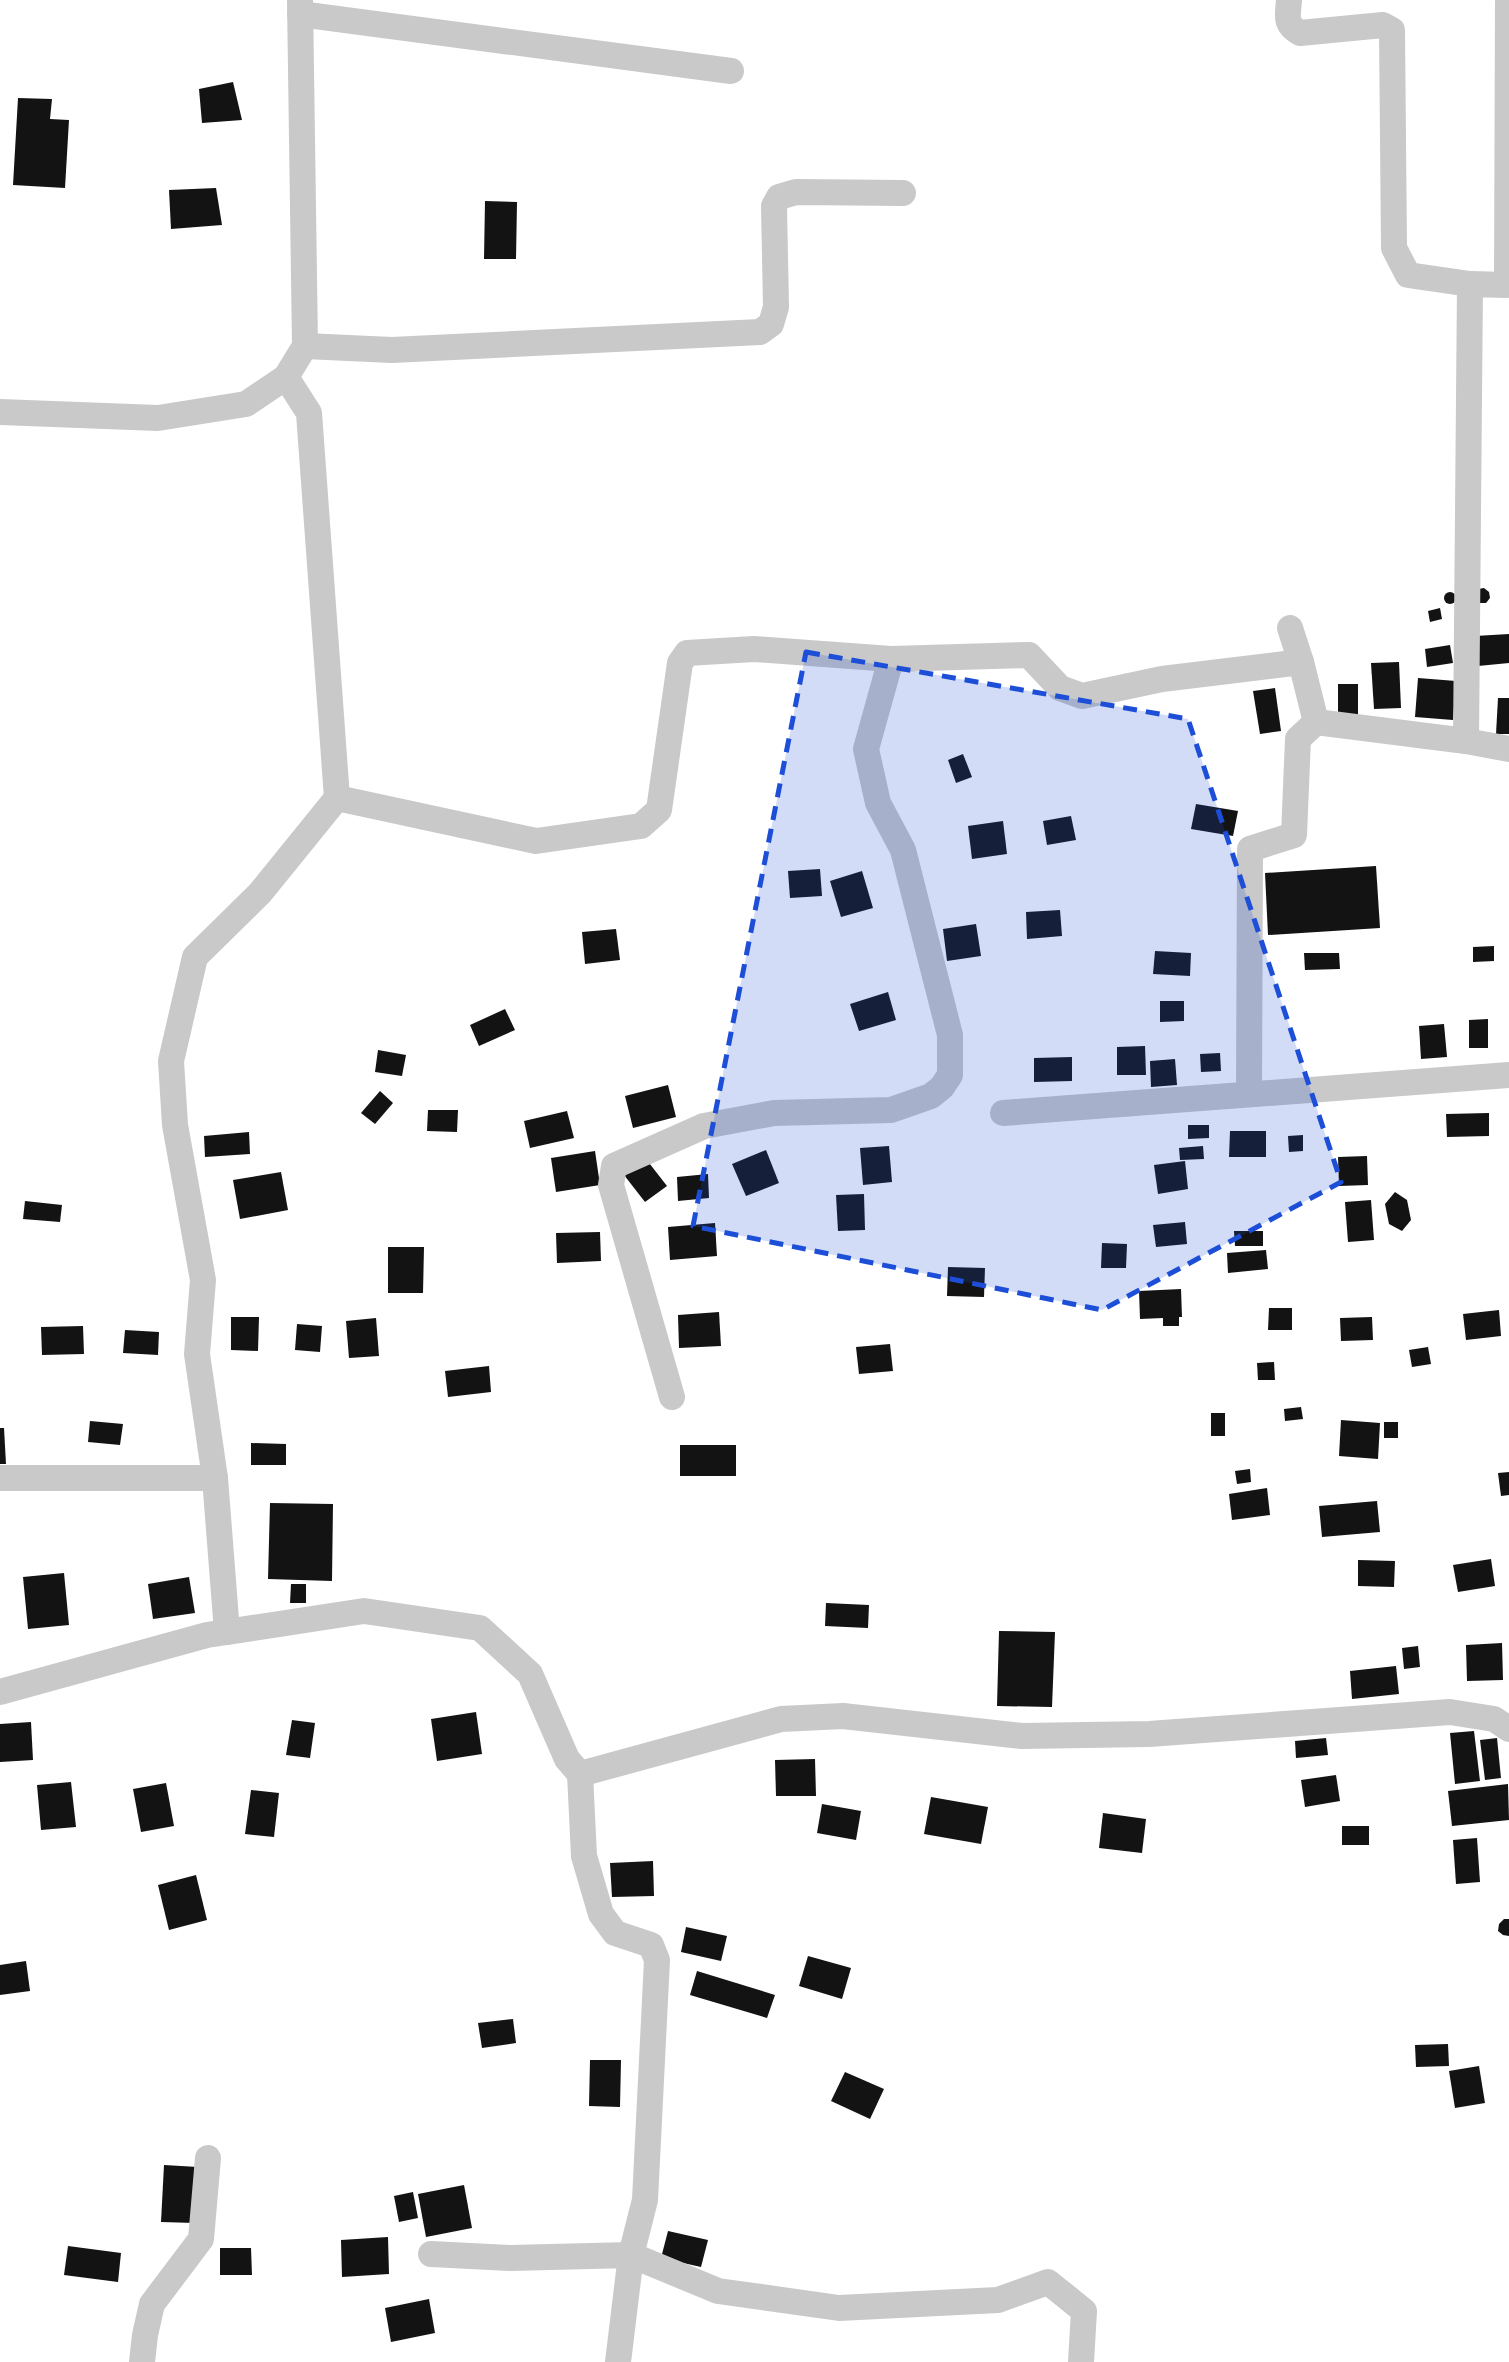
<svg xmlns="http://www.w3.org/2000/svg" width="1509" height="2362" font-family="'Open Sans',sans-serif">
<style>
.building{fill:#131313}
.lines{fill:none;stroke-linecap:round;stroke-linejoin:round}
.minor{stroke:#c9c9c9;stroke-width:26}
.marked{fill:#1d4ed8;fill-opacity:0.2;stroke:#1d4ed8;stroke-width:5;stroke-dasharray:14 9;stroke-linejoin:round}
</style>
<rect width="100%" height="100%" fill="#fff"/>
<g class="building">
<path d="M233 82 242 120 202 123 199 89Z"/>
<path d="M18 98 52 99 50 119 69 120 65 188 13 185Z"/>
<path d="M216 188 222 225 171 229 169 190Z"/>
<path d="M485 201 517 202 516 259H484Z"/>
<path d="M1484 588 1489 592 1490 598 1486 603H1480L1478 589Z"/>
<circle cx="1450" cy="598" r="6"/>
<path d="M1440 608 1442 619 1430 622 1428 611Z"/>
<path d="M1509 634V663L1478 666 1475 636Z"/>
<path d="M1450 645 1453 663 1427 667 1425 649Z"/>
<path d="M1399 662 1401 708 1374 709 1371 663Z"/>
<path d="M1418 678 1456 681 1453 720 1415 717Z"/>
<path d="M1338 684H1358V716L1338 715Z"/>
<path d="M1275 688 1281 731 1260 734 1253 691Z"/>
<path d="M1498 698H1509V734H1496Z"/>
<path d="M963 754 972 777 956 783 948 760Z"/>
<path d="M1196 804 1238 811 1233 836 1191 829Z"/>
<path d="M1071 816 1076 840 1047 845 1043 821Z"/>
<path d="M1003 821 1007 854 972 859 968 826Z"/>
<path d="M1376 866 1380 928 1268 935 1265 873Z"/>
<path d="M820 869 822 896 790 898 788 871Z"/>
<path d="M862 871 873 908 841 917 830 881Z"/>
<path d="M1060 910 1062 936 1027 939 1026 912Z"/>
<path d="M976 924 981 956 947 961 943 929Z"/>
<path d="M616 929 620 960 585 964 582 932Z"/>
<path d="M1494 946V961L1473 962V947Z"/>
<path d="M1155 951 1191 953 1190 976 1153 974Z"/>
<path d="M1304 953H1339L1340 969 1305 970Z"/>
<path d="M888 992 896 1020 859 1031 850 1004Z"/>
<path d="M1160 1001H1184V1021L1160 1022Z"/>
<path d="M505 1009 515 1030 479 1046 470 1025Z"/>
<path d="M1488 1019V1048H1469V1020Z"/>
<path d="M1444 1024 1447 1057 1421 1059 1419 1026Z"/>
<path d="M1145 1046 1146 1075H1117V1047Z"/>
<path d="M378 1050 406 1055 402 1076 375 1072Z"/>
<path d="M1220 1053 1221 1071 1201 1072 1200 1054Z"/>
<path d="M1072 1057V1081L1034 1082V1058Z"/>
<path d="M1175 1059 1177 1085 1151 1087 1150 1061Z"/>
<path d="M668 1085 676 1117 633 1128 625 1096Z"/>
<path d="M380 1091 393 1103 375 1124 361 1113Z"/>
<path d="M428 1110H458L457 1132 427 1131Z"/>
<path d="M567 1111 574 1138 530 1148 524 1121Z"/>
<path d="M1489 1113V1136L1447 1137 1446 1114Z"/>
<path d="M1188 1125H1209V1138L1188 1139Z"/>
<path d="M1230 1131H1266V1157H1229Z"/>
<path d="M249 1132 250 1154 205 1157 204 1136Z"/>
<path d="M1303 1135V1151L1289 1152 1288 1136Z"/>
<path d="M889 1146 892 1182 863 1185 860 1148Z"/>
<path d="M1203 1146 1204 1159 1180 1160 1179 1148Z"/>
<path d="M766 1150 779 1183 746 1196 732 1164Z"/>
<path d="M595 1151 600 1185 556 1192 551 1158Z"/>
<path d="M1367 1156 1368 1185 1339 1186 1338 1157Z"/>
<path d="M646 1159 667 1186 645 1202 624 1175Z"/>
<path d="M1185 1161 1188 1189 1158 1194 1154 1165Z"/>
<path d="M281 1172 288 1210 240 1219 233 1180Z"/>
<path d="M708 1174 709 1198 678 1201 677 1177Z"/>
<path d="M1395 1192 1407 1200 1411 1220 1402 1231 1389 1224 1385 1204Z"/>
<path d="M864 1194 865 1230 838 1231 836 1195Z"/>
<path d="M1371 1200 1374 1240 1348 1242 1345 1202Z"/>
<path d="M25 1201 62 1205 60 1222 23 1219Z"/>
<path d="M1185 1222 1187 1244 1156 1247 1153 1225Z"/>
<path d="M715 1223 717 1256 670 1260 668 1227Z"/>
<path d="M1234 1231H1263V1246H1235Z"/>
<path d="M600 1232 601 1261 557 1263 556 1233Z"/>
<path d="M1102 1243 1127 1244 1126 1268H1101Z"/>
<path d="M388 1247H424L423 1293H388Z"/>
<path d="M1266 1250 1268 1269 1228 1273 1227 1253Z"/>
<path d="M948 1267 985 1268 984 1297 947 1296Z"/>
<path d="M1181 1289 1182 1317H1179V1326H1163V1318L1140 1319 1139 1291Z"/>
<path d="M1269 1308H1292V1330H1268Z"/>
<path d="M1499 1310 1501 1336 1466 1340 1463 1314Z"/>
<path d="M719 1312 721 1346 679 1348 678 1315Z"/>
<path d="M231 1317H259L258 1351 231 1350Z"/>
<path d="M1372 1317 1373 1340 1341 1341 1340 1318Z"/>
<path d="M376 1318 379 1356 349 1358 346 1321Z"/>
<path d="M297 1324 322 1326 320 1352 295 1350Z"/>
<path d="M83 1326 84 1354 42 1355 41 1327Z"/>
<path d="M125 1330 159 1332 158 1355 123 1353Z"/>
<path d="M890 1344 893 1371 859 1374 856 1347Z"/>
<path d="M1428 1347 1431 1364 1412 1367 1409 1350Z"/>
<path d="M1274 1362 1275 1380H1258L1257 1363Z"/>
<path d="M489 1366 491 1392 448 1397 445 1371Z"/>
<path d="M1301 1407 1303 1419 1285 1421 1284 1409Z"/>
<rect x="1211" y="1413" width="14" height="23"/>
<path d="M1341 1420 1380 1423 1378 1459 1339 1456Z"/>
<path d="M90 1421 123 1424 120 1445 88 1442Z"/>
<rect x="1384" y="1422" width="14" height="16"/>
<path d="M0 1428H4L6 1464H0Z"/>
<path d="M251 1443 286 1444V1465H251Z"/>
<rect x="680" y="1445" width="56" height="31"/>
<path d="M1250 1469 1251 1482 1237 1484 1235 1471Z"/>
<path d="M1509 1472V1495L1501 1496 1498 1473Z"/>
<path d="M1267 1488 1270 1515 1232 1520 1229 1494Z"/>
<path d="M1377 1501 1380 1532 1322 1537 1319 1506Z"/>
<path d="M270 1503 333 1504 332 1581 268 1579Z"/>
<path d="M1491 1559 1495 1586 1458 1592 1453 1565Z"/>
<path d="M1358 1560 1395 1561 1394 1587 1358 1586Z"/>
<path d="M64 1573 69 1625 28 1629 23 1577Z"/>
<path d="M189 1577 195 1613 153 1619 148 1584Z"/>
<path d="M291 1584H306V1603H290Z"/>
<path d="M826 1603 869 1605 868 1628 825 1626Z"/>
<path d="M999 1631 1055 1632 1052 1707 997 1706Z"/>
<path d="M1502 1643 1503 1680 1467 1681 1466 1645Z"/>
<path d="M1418 1646 1420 1667 1404 1669 1402 1648Z"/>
<path d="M1396 1666 1399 1694 1352 1699 1350 1671Z"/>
<path d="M476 1712 482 1754 437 1761 431 1719Z"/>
<path d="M292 1720 315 1723 310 1758 286 1755Z"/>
<path d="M31 1722 33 1760 0 1762V1724Z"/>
<path d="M1474 1731 1480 1781 1455 1784 1450 1733Z"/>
<path d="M1326 1738 1328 1755 1296 1758 1295 1741Z"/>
<path d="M1497 1738 1501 1778 1485 1780 1480 1740Z"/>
<path d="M815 1759 816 1796H776L775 1760Z"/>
<path d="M1336 1775 1340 1801 1305 1807 1301 1780Z"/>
<path d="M71 1782 76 1827 41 1830 37 1785Z"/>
<path d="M166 1783 174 1826 141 1832 133 1789Z"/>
<path d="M1508 1784 1509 1820 1452 1826 1448 1791Z"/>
<path d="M251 1790 279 1793 274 1837 245 1834Z"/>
<path d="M931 1797 988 1807 981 1844 924 1834Z"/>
<path d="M822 1804 861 1811 856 1840 817 1833Z"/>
<path d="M1103 1813 1146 1819 1142 1853 1099 1848Z"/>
<rect x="1342" y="1826" width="27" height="19"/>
<path d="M1477 1838 1480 1882 1456 1884 1453 1840Z"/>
<path d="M653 1861 654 1896 612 1897 610 1863Z"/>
<path d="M196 1875 207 1920 169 1930 158 1885Z"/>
<path d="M1504 1919H1509V1936L1503 1935 1498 1931 1499 1924Z"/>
<path d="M686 1927 727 1936 721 1961 681 1952Z"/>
<path d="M808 1956 851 1968 842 1999 799 1986Z"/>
<path d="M26 1961 30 1991 0 1995V1965Z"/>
<path d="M697 1971 775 1995 767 2018 690 1995Z"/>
<path d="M513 2019 516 2043 482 2048 478 2023Z"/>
<path d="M1448 2044 1449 2066 1416 2067 1415 2045Z"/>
<path d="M590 2060H621L620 2107 589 2106Z"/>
<path d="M1479 2066 1485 2103 1455 2108 1449 2071Z"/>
<path d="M845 2072 884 2089 870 2119 831 2101Z"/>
<path d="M164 2165 198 2167 195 2223 161 2222Z"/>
<path d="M464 2185 472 2228 426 2237 418 2194Z"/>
<path d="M413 2192 418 2218 399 2222 394 2196Z"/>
<path d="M668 2231 708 2240 701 2267 661 2258Z"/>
<path d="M388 2237 389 2274 342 2277 341 2240Z"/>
<path d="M68 2246 121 2253 118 2282 64 2275Z"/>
<path d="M220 2248H251L252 2275H220Z"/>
<path d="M429 2299 435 2333 391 2342 385 2308Z"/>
</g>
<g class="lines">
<g class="minor">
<path d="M1289 0C1288 16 1284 24 1300 33L1383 25 1392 30 1394 248 1408 275 1470 284"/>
<path d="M300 14 731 71"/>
<path d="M305 346 392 350 760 332 771 324 776 307 774 206 779 197 796 192 903 193"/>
<path d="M286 377 309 413 337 798 536 841 641 826 659 810 680 663 687 653 754 649 891 659 1029 655 1060 688 1082 696 1162 679 1301 662 1316 722 1466 741 1509 749"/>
<path d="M0 412 158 418 246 404 286 377 305 346 300 0"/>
<path d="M1290 628 1301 662"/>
<path d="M1466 741 1470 284 1507 285 1508 0"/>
<path d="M1249 1094 1250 849 1294 835 1298 739 1316 722"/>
<path d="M1003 1113 1509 1075"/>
<path d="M672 1397 611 1185 614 1166 704 1126 774 1113 891 1110 931 1096 942 1087 950 1075V1035L903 850 878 803 866 749 891 659"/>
<path d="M0 1478H215"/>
<path d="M227 1632 215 1478 197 1354 203 1280 175 1125 171 1061 195 957 260 893 337 798"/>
<path d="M0 1692 207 1635 364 1611 480 1628 530 1674 567 1759 580 1774 781 1719 843 1716 1022 1736 1149 1734 1450 1712 1494 1719 1509 1729"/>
<path d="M431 2254 510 2258 631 2255 645 2200 657 1960 651 1945 615 1933 601 1914 584 1856 580 1774"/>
<path d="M142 2362 145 2335 152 2304 201 2239 208 2158"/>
<path d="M618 2362 631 2255 718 2291 839 2308 998 2300 1048 2282 1084 2311 1081 2362"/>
</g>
</g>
<path class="marked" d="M806 652 1188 719 1341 1182 1102 1310 693 1226Z"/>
</svg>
